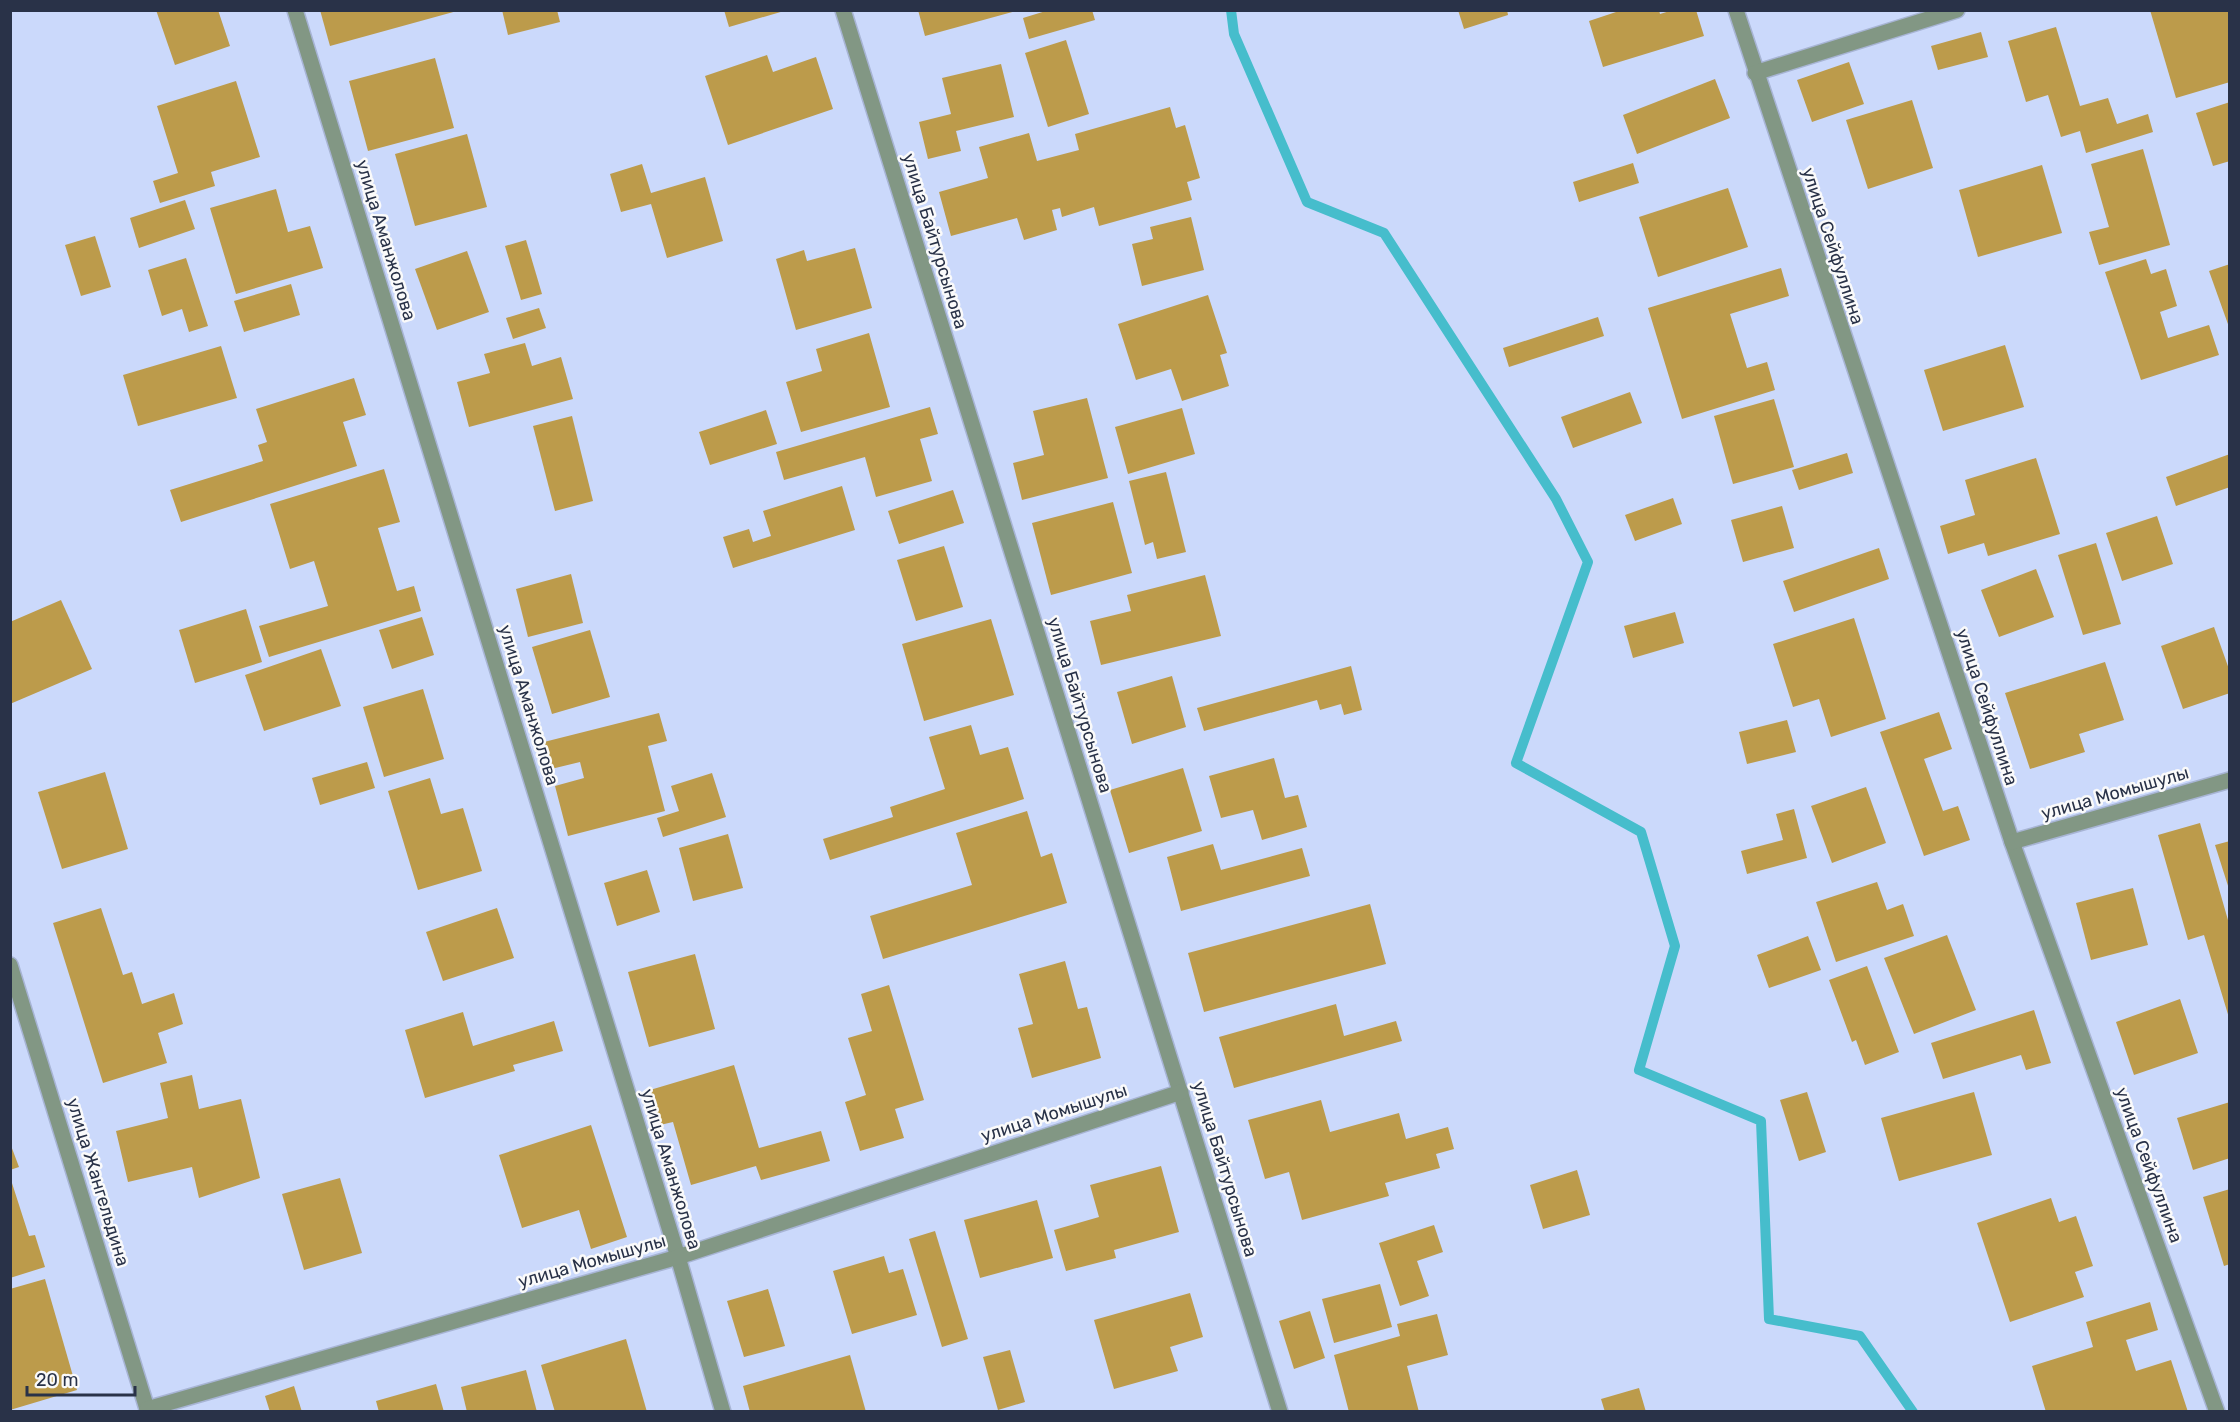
<svg xmlns="http://www.w3.org/2000/svg" width="2240" height="1422" font-family="Rubik,sans-serif">
<style>
.lines{fill:none;stroke-linecap:round;stroke-linejoin:round}
.stream{stroke:#46bdcc;stroke-width:10}
.building{fill:#bc9b4b}
.minor-casing{stroke:#a7b4d4;stroke-width:18}
.minor{stroke:#829784;stroke-width:15}
.labels{text-anchor:middle;stroke-width:5;stroke-linejoin:round;paint-order:stroke}
.street-label{font-size:18px;fill:#293248;stroke:#fafafa}
</style>
<rect width="100%" height="100%" fill="#cbd9fb"/>
<g class="lines">
<path class="stream" d="M1231 10 1234 34 1307 202 1384 233 1556 499 1588 562 1516 763 1641 832 1675 946 1639 1070 1761 1121 1769 1319 1860 1336 1913 1412"/>
</g>
<g class="building">
<path d="M156 10H218L230 46 175 65Z"/>
<path d="M320 10H457V11L330 46Z"/>
<path d="M502 10H557L560 22 508 35Z"/>
<path d="M724 10H783L784 11 729 27Z"/>
<path d="M918 10H1016V11L925 36Z"/>
<path d="M1049 10H1092L1095 20 1029 39 1023 18Z"/>
<path d="M1458 10H1507L1508 15 1464 29Z"/>
<path d="M1622 10H1659L1660 14 1673 10H1696L1704 36 1603 67 1589 21Z"/>
<path d="M2150 10H2230V82L2176 98Z"/>
<path d="M2056 27 2080 106 2108 98 2117 124 2148 114 2153 132 2086 153 2080 131 2061 137 2048 95 2026 102 2008 41Z"/>
<path d="M1981 32 1988 57 1938 70 1931 46Z"/>
<path d="M1066 40 1089 114 1048 127 1025 53Z"/>
<path d="M767 55 773 72 816 57 833 109 728 145 705 76Z"/>
<path d="M435 58 454 128 368 151 349 81Z"/>
<path d="M1849 62 1864 104 1812 122 1797 80Z"/>
<path d="M1001 64 1014 117 956 131 961 151 928 159 919 122 951 114 942 78Z"/>
<path d="M1715 79 1730 118 1637 154 1623 115Z"/>
<path d="M236 81 260 157 211 172 215 186 160 203 153 181 178 173 157 106Z"/>
<path d="M1912 100 1933 168 1868 189 1846 120Z"/>
<path d="M2230 102V161L2213 166 2196 113Z"/>
<path d="M1170 107 1176 128 1185 125 1200 178 1187 182 1192 200 1099 226 1094 207 1062 217 1060 208 1052 210 1057 230 1024 240 1017 218 951 236 939 192 988 178 979 147 1029 133 1037 161 1079 150 1075 134Z"/>
<path d="M467 134 487 207 415 226 395 154Z"/>
<path d="M2143 149 2170 245 2099 265 2089 232 2109 227 2091 164Z"/>
<path d="M1633 163 1639 183 1579 202 1573 182Z"/>
<path d="M642 164 651 193 705 177 723 241 667 258 651 204 621 212 610 174Z"/>
<path d="M2042 165 2062 233 1978 257 1959 190Z"/>
<path d="M1728 188 1748 247 1658 277 1639 217Z"/>
<path d="M276 189 288 232 310 226 323 268 236 294 210 208Z"/>
<path d="M185 200 195 229 139 248 130 218Z"/>
<path d="M1191 217 1204 270 1142 286 1132 244 1153 239 1150 227Z"/>
<path d="M95 236 111 287 81 296 65 245Z"/>
<path d="M526 240 542 294 521 300 505 246Z"/>
<path d="M855 248 872 308 796 330 776 259 804 250 807 261Z"/>
<path d="M467 251 489 312 437 330 415 269Z"/>
<path d="M186 258 208 326 189 332 182 309 162 316 148 270Z"/>
<path d="M2146 259 2151 274 2166 269 2177 306 2160 312 2168 338 2209 325 2219 355 2141 380 2105 272Z"/>
<path d="M2230 264V327H2229L2209 271Z"/>
<path d="M1781 268 1789 296 1730 314 1747 368 1767 362 1775 390 1682 419 1648 308Z"/>
<path d="M291 284 300 315 244 332 234 301Z"/>
<path d="M1208 295 1227 353 1220 355 1229 386 1182 401 1171 369 1136 380 1118 324Z"/>
<path d="M539 308 546 328 513 339 506 318Z"/>
<path d="M1598 317 1604 336 1509 367 1503 348Z"/>
<path d="M869 333 890 407 801 432 786 382 822 371 816 349Z"/>
<path d="M525 343 532 366 561 357 573 399 469 427 457 382 490 373 484 354Z"/>
<path d="M2005 345 2024 407 1943 431 1924 370Z"/>
<path d="M221 346 237 398 138 426 123 375Z"/>
<path d="M354 378 366 415 343 422 357 466 181 522 170 490 263 461 258 445 267 442 256 409Z"/>
<path d="M1630 392 1642 423 1573 448 1561 417Z"/>
<path d="M1087 398 1108 478 1022 500 1013 463 1044 455 1033 411Z"/>
<path d="M1774 399 1794 467 1733 484 1714 416Z"/>
<path d="M930 407 938 434 920 439 932 481 876 497 865 457 784 480 776 452Z"/>
<path d="M1182 408 1195 454 1128 474 1115 427Z"/>
<path d="M766 410 777 444 710 465 699 432Z"/>
<path d="M572 416 593 501 555 511 533 426Z"/>
<path d="M1847 453 1853 473 1799 490 1792 470Z"/>
<path d="M2230 454V487L2176 506 2166 477Z"/>
<path d="M2036 458 2060 534 1988 556 1984 543 1948 554 1940 526 1975 515 1965 480Z"/>
<path d="M384 469 400 522 378 528 397 591 414 586 421 611 269 657 259 626 328 606 314 561 290 569 270 504Z"/>
<path d="M1166 472 1186 552 1157 559 1153 542 1145 545 1129 481Z"/>
<path d="M842 486 855 530 733 568 723 537 749 529 753 542 771 536 763 511Z"/>
<path d="M953 490 964 523 899 544 888 511Z"/>
<path d="M1673 498 1682 524 1635 541 1625 515Z"/>
<path d="M1113 502 1132 573 1051 595 1032 523Z"/>
<path d="M1782 506 1794 548 1743 562 1731 520Z"/>
<path d="M2157 516 2173 564 2122 581 2106 533Z"/>
<path d="M2096 543 2121 624 2083 635 2058 555Z"/>
<path d="M944 546 963 607 916 621 897 560Z"/>
<path d="M1879 548 1889 579 1794 612 1783 581Z"/>
<path d="M2036 569 2054 617 1999 637 1981 590Z"/>
<path d="M571 574 583 623 528 637 516 589Z"/>
<path d="M1205 575 1221 636 1101 665 1090 621 1131 611 1127 595Z"/>
<path d="M61 600 92 669 10 704V622Z"/>
<path d="M246 609 262 662 195 683 179 630Z"/>
<path d="M1675 612 1684 643 1633 658 1624 626Z"/>
<path d="M422 617 434 655 392 669 379 630Z"/>
<path d="M1854 618 1886 719 1831 737 1819 699 1793 707 1773 644Z"/>
<path d="M991 619 1014 695 924 721 902 644Z"/>
<path d="M2214 627 2230 672V693L2183 709 2161 646Z"/>
<path d="M590 630 610 697 552 714 532 647Z"/>
<path d="M321 649 341 706 264 731 245 675Z"/>
<path d="M2105 662 2124 720 2079 734 2085 752 2030 769 2005 693Z"/>
<path d="M1351 666 1362 710 1344 715 1341 704 1320 710 1317 700 1204 731 1197 708Z"/>
<path d="M1172 676 1186 727 1132 744 1117 692Z"/>
<path d="M423 689 444 759 384 777 363 707Z"/>
<path d="M1939 712 1952 749 1924 759 1943 811 1958 806 1970 840 1924 856 1880 732Z"/>
<path d="M659 713 667 741 648 746 665 811 568 836 555 786 584 778 580 762 547 770 540 743Z"/>
<path d="M1787 720 1796 752 1747 764 1739 732Z"/>
<path d="M971 725 980 755 1008 747 1024 799 830 860 823 839 893 817 890 807 945 789 929 737Z"/>
<path d="M1274 758 1285 798 1298 795 1307 827 1262 840 1253 810 1221 818 1209 776Z"/>
<path d="M367 762 375 788 320 805 312 778Z"/>
<path d="M1183 768 1202 831 1129 853 1110 790Z"/>
<path d="M105 772 128 849 62 869 38 792Z"/>
<path d="M712 773 726 817 663 837 657 818 679 811 671 786Z"/>
<path d="M430 778 441 814 463 808 482 871 418 890 388 791Z"/>
<path d="M1866 787 1886 843 1832 863 1811 806Z"/>
<path d="M1794 809 1807 858 1747 874 1741 851 1783 840 1776 814Z"/>
<path d="M1027 811 1041 857 1052 853 1067 903 883 959 870 916 972 885 956 833Z"/>
<path d="M2200 823 2230 927V1021L2204 935 2188 940 2158 835Z"/>
<path d="M728 834 743 888 693 901 679 848Z"/>
<path d="M2230 841V889H2229L2215 845Z"/>
<path d="M1213 844 1221 870 1302 848 1310 876 1181 911 1167 857Z"/>
<path d="M647 870 660 912 617 926 604 883Z"/>
<path d="M1877 882 1887 910 1903 904 1914 936 1836 962 1816 902Z"/>
<path d="M2133 888 2148 945 2091 960 2076 903Z"/>
<path d="M1370 904 1386 964 1204 1012 1188 953Z"/>
<path d="M101 908 123 975 132 972 142 1004 174 993 183 1024 158 1033 167 1063 103 1083 53 923Z"/>
<path d="M497 908 514 958 443 981 426 932Z"/>
<path d="M1947 935 1976 1010 1914 1034 1884 958Z"/>
<path d="M1808 936 1821 970 1769 988 1757 955Z"/>
<path d="M695 954 715 1029 649 1047 628 972Z"/>
<path d="M1065 961 1078 1009 1087 1007 1101 1058 1032 1078 1018 1028 1033 1024 1019 974Z"/>
<path d="M1867 966 1899 1052 1865 1065 1856 1040 1852 1042 1829 980Z"/>
<path d="M889 985 924 1100 895 1109 904 1138 860 1151 845 1102 866 1095 848 1038 872 1031 861 994Z"/>
<path d="M2180 999 2198 1053 2134 1075 2116 1022Z"/>
<path d="M1336 1004 1344 1036 1396 1021 1402 1041 1234 1088 1219 1037Z"/>
<path d="M2034 1010 2051 1063 2026 1070 2021 1055 1943 1079 1931 1043Z"/>
<path d="M463 1012 473 1046 554 1021 563 1051 513 1065 515 1071 425 1098 405 1030Z"/>
<path d="M734 1065 759 1148 821 1131 830 1161 761 1180 756 1166 691 1185 673 1122 660 1125 650 1090Z"/>
<path d="M192 1075 199 1109 241 1099 260 1178 199 1198 192 1167 128 1182 116 1131 168 1118 160 1083Z"/>
<path d="M1807 1092 1826 1152 1799 1161 1780 1100Z"/>
<path d="M1974 1092 1992 1155 1899 1181 1881 1118Z"/>
<path d="M1321 1100 1330 1132 1399 1113 1406 1139 1448 1127 1454 1149 1436 1154 1440 1168 1385 1183 1389 1196 1302 1220 1289 1172 1265 1179 1248 1120Z"/>
<path d="M2230 1102V1158L2193 1170 2177 1118Z"/>
<path d="M591 1125 627 1237 591 1249 579 1210 522 1228 499 1155Z"/>
<path d="M10 1143 19 1167 10 1170Z"/>
<path d="M1161 1166 1179 1232 1114 1250 1116 1258 1066 1271 1054 1230 1099 1217 1090 1185Z"/>
<path d="M1577 1170 1590 1215 1543 1229 1530 1185Z"/>
<path d="M340 1178 362 1253 304 1270 282 1194Z"/>
<path d="M11 1180 29 1236 35 1235 45 1267 10 1278Z"/>
<path d="M2230 1189V1264L2224 1266 2203 1197Z"/>
<path d="M2051 1198 2059 1222 2076 1216 2093 1266 2075 1272 2084 1297 2010 1322 1977 1223Z"/>
<path d="M1037 1200 1053 1258 980 1278 964 1220Z"/>
<path d="M1434 1225 1443 1252 1417 1261 1429 1296 1400 1306 1379 1243Z"/>
<path d="M935 1231 968 1339 942 1347 909 1239Z"/>
<path d="M884 1256 889 1273 903 1269 917 1315 852 1334 833 1271Z"/>
<path d="M45 1279 77 1390 10 1410V1289Z"/>
<path d="M1380 1284 1392 1327 1334 1343 1322 1299Z"/>
<path d="M768 1289 785 1346 744 1357 727 1301Z"/>
<path d="M1190 1293 1203 1337 1170 1347 1178 1371 1114 1389 1094 1320Z"/>
<path d="M2150 1302 2158 1330 2126 1340 2136 1371 2171 1360 2188 1412H2046L2032 1366 2093 1347 2086 1322Z"/>
<path d="M1310 1311 1325 1358 1294 1369 1279 1321Z"/>
<path d="M1437 1314 1448 1355 1407 1366 1419 1412H1349L1334 1355 1400 1336 1397 1324Z"/>
<path d="M626 1339 647 1412H555L541 1365Z"/>
<path d="M1010 1350 1025 1402 998 1410 983 1357Z"/>
<path d="M850 1355 866 1412H750L743 1386Z"/>
<path d="M526 1370 537 1412H467L461 1387Z"/>
<path d="M436 1384 444 1412H379L376 1401Z"/>
<path d="M294 1386 302 1412H270L265 1396Z"/>
<path d="M1639 1388 1646 1412H1605L1601 1399Z"/>
</g>
<g class="lines">
<g class="minor-casing">
<g id="minor">
<path d="M295 10 678 1257 723 1412"/>
<path d="M843 10 1280 1412"/>
<path d="M1736 10 2012 842 2217 1412"/>
<path d="M1755 73 1957 10"/>
<path d="M2012 842 2230 780"/>
<path d="M10 965 148 1412"/>
<path d="M147 1409 678 1257 1181 1092"/>
</g>
</g>
<use href="#minor" class="minor"/>
</g>
<g class="labels">
<g class="street-label">
<text transform="translate(386 240) rotate(73)" y="6">улица Аманжолова</text>
<text transform="translate(935 241) rotate(73)" y="6">улица Байтурсынова</text>
<text transform="translate(1833 246) rotate(72)" y="6">улица Сейфуллина</text>
<text transform="translate(529 705) rotate(73)" y="6">улица Аманжолова</text>
<text transform="translate(1080 705) rotate(73)" y="6">улица Байтурсынова</text>
<text transform="translate(1987 707) rotate(72)" y="6">улица Сейфуллина</text>
<text transform="translate(2115 793) rotate(-16)" y="6">улица Момышулы</text>
<text transform="translate(1054 1113) rotate(-18)" y="6">улица Момышулы</text>
<text transform="translate(2149 1165) rotate(70)" y="6">улица Сейфуллина</text>
<text transform="translate(671 1169) rotate(73)" y="6">улица Аманжолова</text>
<text transform="translate(1225 1169) rotate(73)" y="6">улица Байтурсынова</text>
<text transform="translate(98 1182) rotate(73)" y="6">улица Жангельдина</text>
<text transform="translate(592 1261) rotate(-16)" y="6">улица Момышулы</text>
</g>
</g>
<rect width="2240" height="1422" fill="none" stroke="#293248" stroke-width="24"/>
<path d="M27 1386v9h108v-9" fill="none" stroke="#293248" stroke-width="3"/>
<text x="36" y="1386" font-size="18" fill="#293248" stroke="#fafafa" stroke-width="4.5" paint-order="stroke">20 m</text>
</svg>
